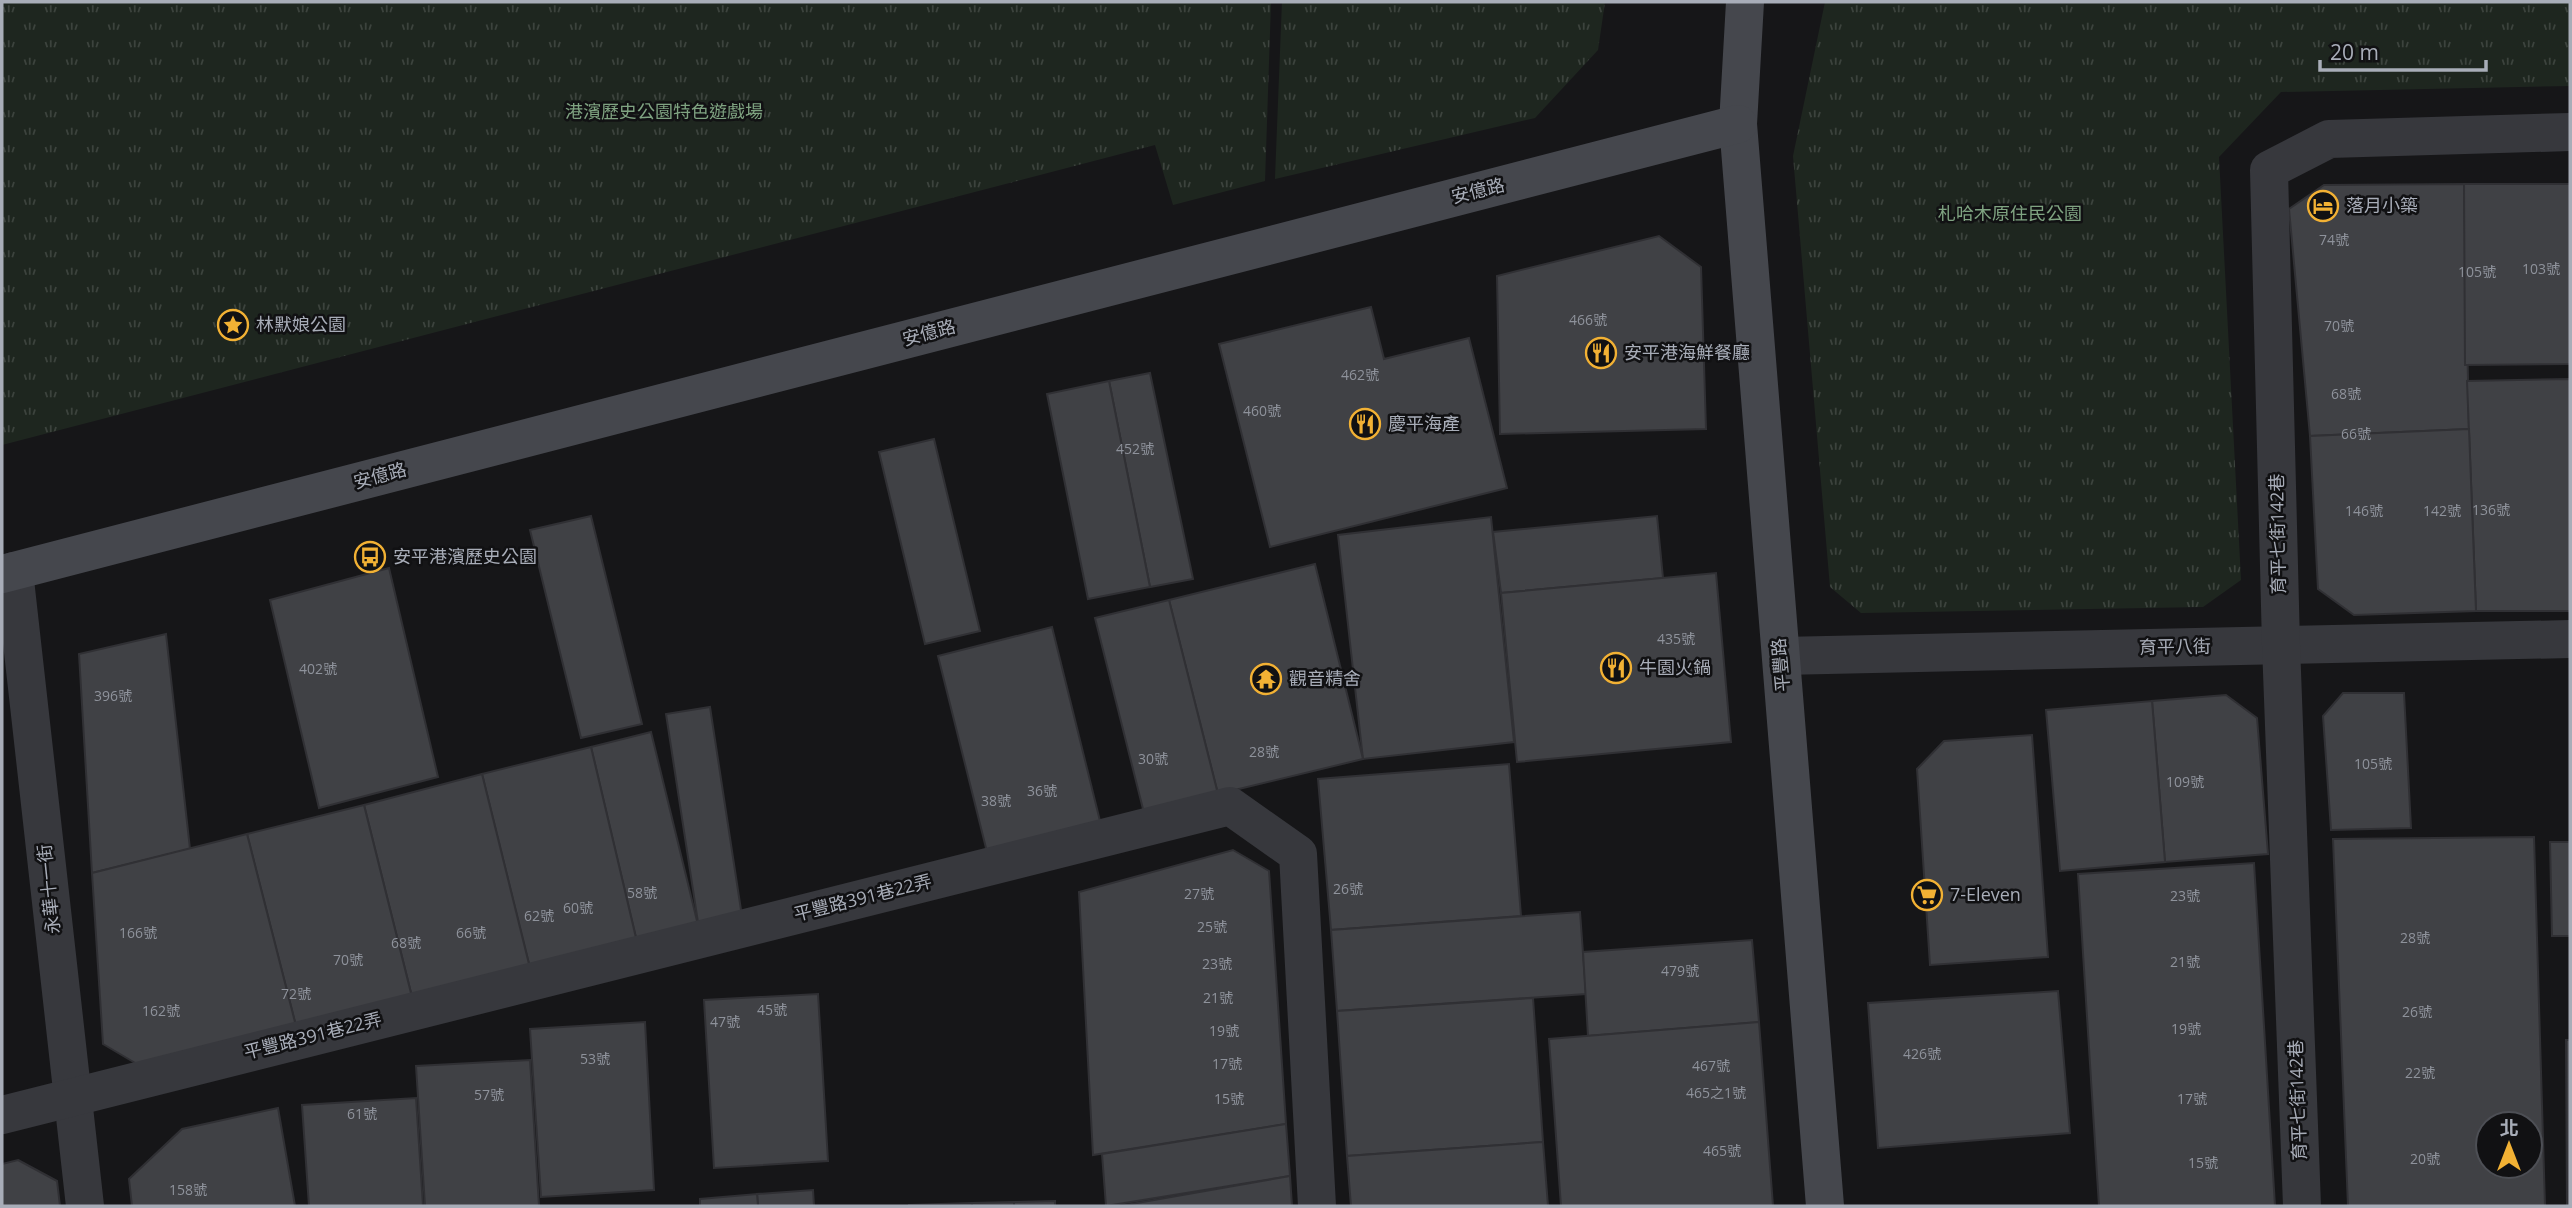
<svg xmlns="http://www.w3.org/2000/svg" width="2572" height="1208" font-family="'Open Sans','Noto Sans TC',sans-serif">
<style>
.grass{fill:url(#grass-tufts)}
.building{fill:#404145;stroke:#303034;stroke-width:2;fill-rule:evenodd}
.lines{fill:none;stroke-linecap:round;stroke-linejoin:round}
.street{stroke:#37383d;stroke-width:38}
.secondary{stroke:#45474d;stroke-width:38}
.labels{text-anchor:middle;stroke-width:5;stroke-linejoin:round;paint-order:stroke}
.number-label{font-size:14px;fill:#8e929b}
.park-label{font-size:18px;fill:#7fa381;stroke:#111113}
.street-label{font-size:18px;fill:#a8adb8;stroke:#111113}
.poi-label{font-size:18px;fill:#a8adb8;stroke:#111113;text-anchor:start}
</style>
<defs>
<pattern id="grass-tufts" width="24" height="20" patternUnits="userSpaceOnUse" patternTransform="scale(1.75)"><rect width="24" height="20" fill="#1e261f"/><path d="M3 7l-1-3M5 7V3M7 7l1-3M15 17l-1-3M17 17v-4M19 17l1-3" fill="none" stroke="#3c433d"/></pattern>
</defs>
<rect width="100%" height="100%" fill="#161618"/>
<g class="grass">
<path d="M2 2H1271L1265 181 1173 205 1155 145 2 445Z"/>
<path d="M1282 2H1605L1598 50 1535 118 1275 179Z"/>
<path d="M1825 2H2570V86L2281 92 2219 157 2241 580 2203 607 1861 613 1830 587 1793 156Z"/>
</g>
<g class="building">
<path d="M2464 184 2469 429 2310 436 2289 209 2324 185Z"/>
<path d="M2464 184H2570V364L2465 365Z"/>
<path d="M1659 236 1701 267 1706 429 1500 434 1497 276Z"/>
<path d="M1371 307 1384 359 1469 338 1507 488 1270 547 1219 344Z"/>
<path d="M1150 373 1193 579 1150 587 1109 381Z"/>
<path d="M2570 379V611H2476L2467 381Z"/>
<path d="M1109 381 1150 587 1088 599 1047 394Z"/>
<path d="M2469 429 2476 611 2354 615 2318 589 2310 436Z"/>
<path d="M934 439 980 631 925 644 879 452Z"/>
<path d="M591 516 642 724 581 738 530 530Z"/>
<path d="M1657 516 1663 578 1501 593 1493 532Z"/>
<path d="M1491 517 1514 742 1363 759 1338 535Z"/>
<path d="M1315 564 1363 759 1218 794 1169 600Z"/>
<path d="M389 568 438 777 319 808 270 600Z"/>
<path d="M1716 573 1731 742 1517 762 1501 593Z"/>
<path d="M1169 600 1218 794 1144 813 1095 618Z"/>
<path d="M1052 627 1101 825 987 852 938 656Z"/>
<path d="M166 634 190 849 92 873 79 654Z"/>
<path d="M2343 693H2404L2411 828 2331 830 2323 716Z"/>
<path d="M2226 695 2257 718 2268 854 2165 862 2152 701Z"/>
<path d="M2152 701 2165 862 2060 871 2046 710Z"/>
<path d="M710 707 743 923 699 929 666 714Z"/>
<path d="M651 732 699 929 637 942 591 747Z"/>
<path d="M2032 735 2048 957 1930 965 1917 769 1944 741Z"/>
<path d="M591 747 637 942 530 968 482 774Z"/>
<path d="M1509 764 1521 916 1331 930 1318 779Z"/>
<path d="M482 774 530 968 412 997 364 805Z"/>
<path d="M364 805 412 997 296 1026 247 834Z"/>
<path d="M247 834 296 1026 142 1067 103 1044 92 873Z"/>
<path d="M2534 837 2545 1206H2348L2333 839ZM2488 1124H2530V1166H2488Z"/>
<path d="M2550 842H2570V936H2552Z"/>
<path d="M1233 850 1269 871 1286 1124 1093 1155 1079 892Z"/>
<path d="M2254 863 2275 1206H2099L2078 874Z"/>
<path d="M1580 912 1586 994 1337 1011 1331 930Z"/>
<path d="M1752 940 1759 1022 1588 1036 1583 952Z"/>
<path d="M2058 991 2070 1133 1878 1148 1868 1003Z"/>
<path d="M818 994 828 1161 714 1168 704 1000Z"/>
<path d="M1533 998 1543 1142 1347 1156 1337 1011Z"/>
<path d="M645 1022 654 1190 541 1197 530 1029Z"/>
<path d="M1759 1022 1773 1206H1561L1549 1039Z"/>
<path d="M2566 1040H2570V1206H2567Z"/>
<path d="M530 1060 539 1206H425L416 1066Z"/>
<path d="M416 1098 423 1206H309L302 1105Z"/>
<path d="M278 1108 295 1206H132L129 1179 182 1129Z"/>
<path d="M1286 1124 1290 1176 1106 1206 1102 1154Z"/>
<path d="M1543 1142 1548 1206H1351L1347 1156Z"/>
<path d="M18 1160 57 1181 60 1206H2V1164Z"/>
<path d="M1290 1176 1292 1206H1120Z"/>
<path d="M813 1190 814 1206H758L757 1194Z"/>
<path d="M757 1194 758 1206H700V1199Z"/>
<path d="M1055 1201V1206H1014V1202Z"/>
<path d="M1014 1202V1206H972V1203Z"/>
<path d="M972 1203V1206H909V1205Z"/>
</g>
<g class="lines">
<g class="street">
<path d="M14 571 85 1206"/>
<path d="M1781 656 2570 639"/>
<path d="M2 1115 1230 806 1298 854 1317 1206"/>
<path d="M2302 1206 2281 645 2269 170 2329 139 2570 132"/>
</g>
<g class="secondary">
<path d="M1745 2 1738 124 1825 1206"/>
<path d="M2 574 1738 124"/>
</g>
</g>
<defs>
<g id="hotel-ring" transform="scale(1.575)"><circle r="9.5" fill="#111113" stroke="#f2b134" stroke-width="1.5"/><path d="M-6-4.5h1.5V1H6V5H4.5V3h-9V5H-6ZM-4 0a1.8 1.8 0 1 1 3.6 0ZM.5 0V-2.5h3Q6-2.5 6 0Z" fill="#f2b134"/></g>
<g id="sight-ring" transform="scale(1.575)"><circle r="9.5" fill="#111113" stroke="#f2b134" stroke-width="1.5"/><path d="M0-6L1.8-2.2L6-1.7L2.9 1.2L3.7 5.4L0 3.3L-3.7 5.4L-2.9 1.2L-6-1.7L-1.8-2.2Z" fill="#f2b134"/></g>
<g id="restaurant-ring" transform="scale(1.575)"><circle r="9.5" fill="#111113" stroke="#f2b134" stroke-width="1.5"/><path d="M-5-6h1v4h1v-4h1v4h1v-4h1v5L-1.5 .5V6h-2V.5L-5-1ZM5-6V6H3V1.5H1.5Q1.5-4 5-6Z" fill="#f2b134"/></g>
<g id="bus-ring" transform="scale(1.575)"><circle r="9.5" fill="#111113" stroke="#f2b134" stroke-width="1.5"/><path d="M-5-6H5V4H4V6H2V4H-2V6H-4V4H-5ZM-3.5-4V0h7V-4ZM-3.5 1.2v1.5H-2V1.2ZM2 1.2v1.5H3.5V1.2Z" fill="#f2b134"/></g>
<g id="temple-ring" transform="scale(1.575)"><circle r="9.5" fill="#111113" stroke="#f2b134" stroke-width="1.5"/><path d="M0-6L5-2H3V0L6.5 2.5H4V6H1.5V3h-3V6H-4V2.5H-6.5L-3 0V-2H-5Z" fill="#f2b134"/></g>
<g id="supermarket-ring" transform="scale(1.575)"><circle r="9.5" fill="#111113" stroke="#f2b134" stroke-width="1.5"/><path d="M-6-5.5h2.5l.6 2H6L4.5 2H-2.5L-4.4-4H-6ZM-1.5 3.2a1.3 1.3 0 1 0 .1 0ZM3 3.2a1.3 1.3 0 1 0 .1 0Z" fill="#f2b134"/></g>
</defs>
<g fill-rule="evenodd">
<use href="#hotel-ring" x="2323" y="206"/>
<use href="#sight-ring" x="233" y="325"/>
<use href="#restaurant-ring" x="1601" y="353"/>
<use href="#restaurant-ring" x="1365" y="424"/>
<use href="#bus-ring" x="370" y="557"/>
<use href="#restaurant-ring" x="1616" y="668"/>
<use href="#temple-ring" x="1266" y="679"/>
<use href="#supermarket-ring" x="1927" y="895"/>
</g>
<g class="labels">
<g class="number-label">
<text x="2334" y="245">74號</text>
<text x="2541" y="274">103號</text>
<text x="2477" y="277">105號</text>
<text x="1588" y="325">466號</text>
<text x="2339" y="331">70號</text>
<text x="1360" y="380">462號</text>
<text x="2346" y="399">68號</text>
<text x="1262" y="416">460號</text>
<text x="2356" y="439">66號</text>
<text x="1135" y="454">452號</text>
<text x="2491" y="515">136號</text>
<text x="2364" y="516">146號</text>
<text x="2442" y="516">142號</text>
<text x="1676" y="644">435號</text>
<text x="318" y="674">402號</text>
<text x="113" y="701">396號</text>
<text x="1264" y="757">28號</text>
<text x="1153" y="764">30號</text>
<text x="2373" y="769">105號</text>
<text x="2185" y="787">109號</text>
<text x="1042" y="796">36號</text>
<text x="996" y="806">38號</text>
<text x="1348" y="894">26號</text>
<text x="642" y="898">58號</text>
<text x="1199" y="899">27號</text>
<text x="2185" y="901">23號</text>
<text x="578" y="913">60號</text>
<text x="539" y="921">62號</text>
<text x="1212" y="932">25號</text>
<text x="138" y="938">166號</text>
<text x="471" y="938">66號</text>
<text x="2415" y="943">28號</text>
<text x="406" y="948">68號</text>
<text x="348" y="965">70號</text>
<text x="2185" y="967">21號</text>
<text x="1217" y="969">23號</text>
<text x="1680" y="976">479號</text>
<text x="296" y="999">72號</text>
<text x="1218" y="1003">21號</text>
<text x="772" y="1015">45號</text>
<text x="161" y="1016">162號</text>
<text x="2417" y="1017">26號</text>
<text x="725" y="1027">47號</text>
<text x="2186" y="1034">19號</text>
<text x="1224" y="1036">19號</text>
<text x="1922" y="1059">426號</text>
<text x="595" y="1064">53號</text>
<text x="1227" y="1069">17號</text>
<text x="1711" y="1071">467號</text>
<text x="2420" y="1078">22號</text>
<text x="1716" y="1098">465之1號</text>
<text x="489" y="1100">57號</text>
<text x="1229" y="1104">15號</text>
<text x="2192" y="1104">17號</text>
<text x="362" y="1119">61號</text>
<text x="1722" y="1156">465號</text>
<text x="2425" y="1164">20號</text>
<text x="2203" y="1168">15號</text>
<text x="188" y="1195">158號</text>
</g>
<g class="park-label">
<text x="664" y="118">港濱歷史公園特色遊戲場</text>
<text x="2010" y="220">札哈木原住民公園</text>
</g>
<g class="street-label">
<text transform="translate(1478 191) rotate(-14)" y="6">安億路</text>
<text transform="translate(929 333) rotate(-15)" y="6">安億路</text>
<text transform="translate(380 476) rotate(-15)" y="6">安億路</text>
<text transform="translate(2278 534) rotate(-91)" y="6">育平七街142巷</text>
<text transform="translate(2175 647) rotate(-1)" y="6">育平八街</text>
<text transform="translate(1781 665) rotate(-95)" y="6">平豐路</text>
<text transform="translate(49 889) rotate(-96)" y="6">永華十一街</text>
<text transform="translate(863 898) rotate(-14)" y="6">平豐路391巷22弄</text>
<text transform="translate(313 1036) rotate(-14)" y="6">平豐路391巷22弄</text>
<text transform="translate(2298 1100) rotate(-92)" y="6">育平七街142巷</text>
</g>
<g class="poi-label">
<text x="2346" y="212">落月小築</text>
<text x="256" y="331">林默娘公園</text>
<text x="1624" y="359">安平港海鮮餐廳</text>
<text x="1388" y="430">慶平海產</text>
<text x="393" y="563">安平港濱歷史公園</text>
<text x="1639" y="674">牛園火鍋</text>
<text x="1289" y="685">觀音精舍</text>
<text x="1950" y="901">7-Eleven</text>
</g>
</g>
<rect width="2572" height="1208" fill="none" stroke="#a8adb8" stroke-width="7"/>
<g transform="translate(2509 1145)"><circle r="33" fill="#111113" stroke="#4d4f55" stroke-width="2"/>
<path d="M0-5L12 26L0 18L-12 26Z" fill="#f2b134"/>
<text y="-10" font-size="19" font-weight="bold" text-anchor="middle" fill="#a8adb8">北</text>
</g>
<path d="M2320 60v10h166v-10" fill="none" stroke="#a8adb8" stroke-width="3.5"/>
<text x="2330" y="60" font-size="21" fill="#a8adb8" stroke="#111113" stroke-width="5" paint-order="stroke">20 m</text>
</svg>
